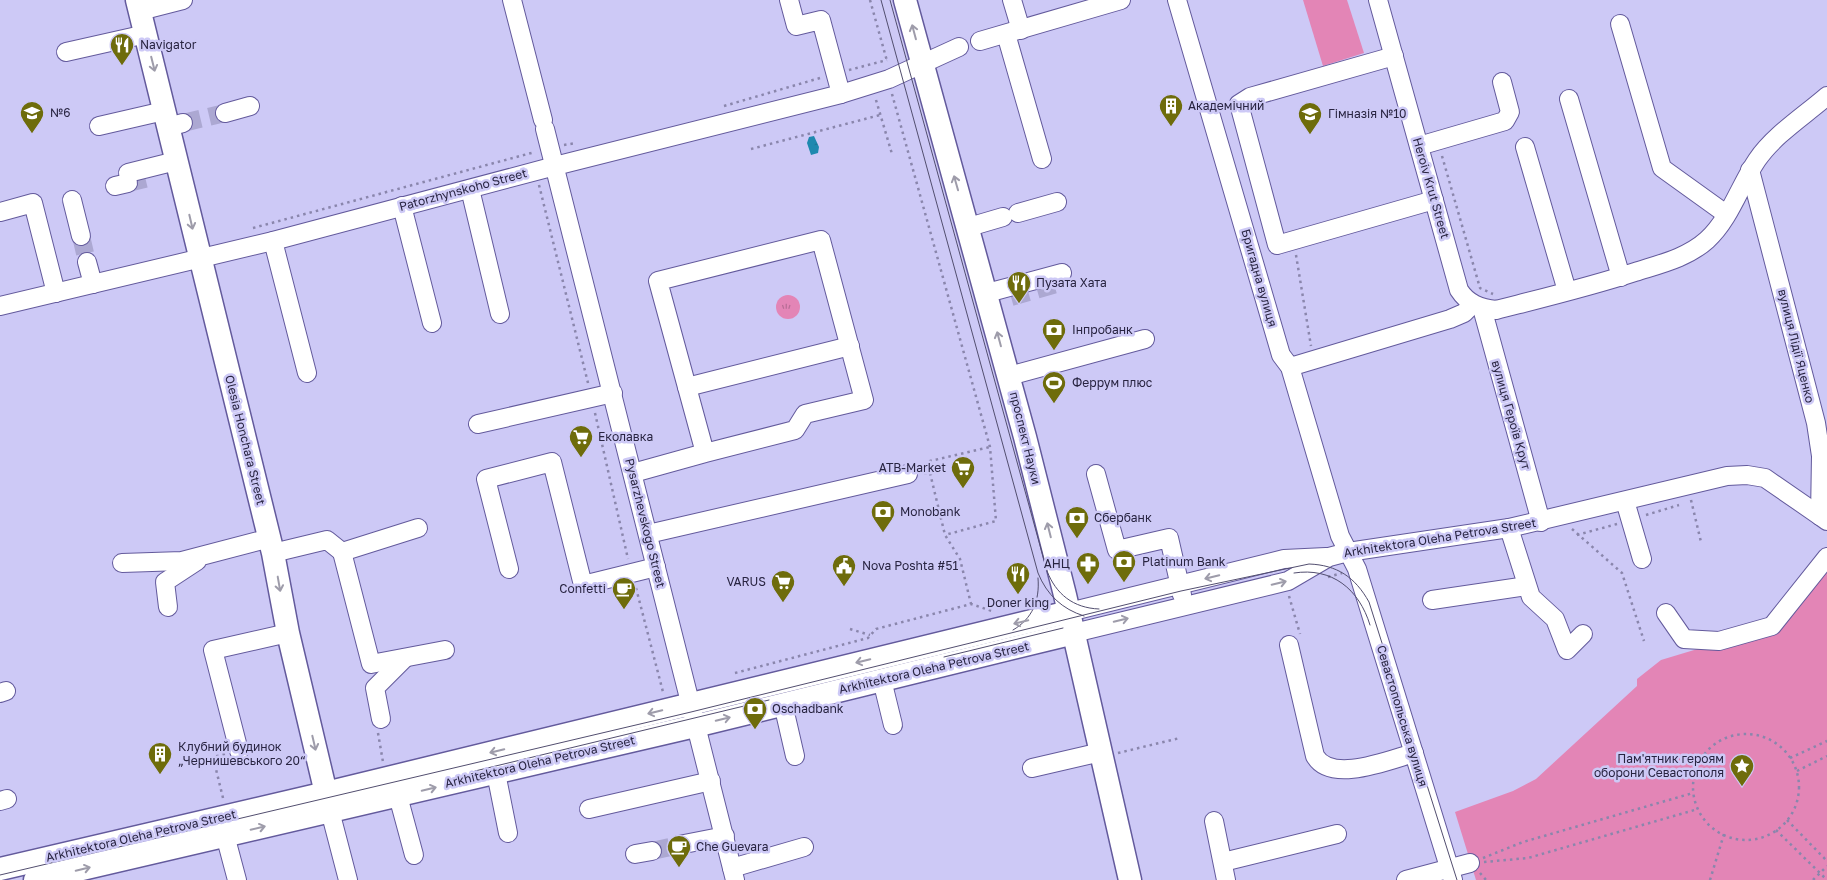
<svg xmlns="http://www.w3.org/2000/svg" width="1827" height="880" font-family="'Golos Text',sans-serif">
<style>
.grass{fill:url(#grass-tufts)}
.park{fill:#e385b6}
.water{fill:url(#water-ripples)}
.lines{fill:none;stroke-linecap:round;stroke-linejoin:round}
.minor-tunnel{stroke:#aca8d2;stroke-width:18;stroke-dasharray:18 9;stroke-linecap:butt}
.minor-casing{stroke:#635a9c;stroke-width:20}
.major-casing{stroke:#635a9c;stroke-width:25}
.path{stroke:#8a86ac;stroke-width:2.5;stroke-dasharray:2.5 4;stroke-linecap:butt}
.minor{stroke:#fff;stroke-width:18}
.major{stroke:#fff;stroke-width:22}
.tram{stroke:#524e6f;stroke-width:1}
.oneway{stroke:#9e9caa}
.labels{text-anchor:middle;stroke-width:5;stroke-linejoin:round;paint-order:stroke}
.poi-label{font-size:12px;fill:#282441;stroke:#cdc9f6;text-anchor:start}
.street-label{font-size:12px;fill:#282441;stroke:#cdc9f6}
</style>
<defs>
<pattern id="grass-tufts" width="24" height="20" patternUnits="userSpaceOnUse" patternTransform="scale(1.25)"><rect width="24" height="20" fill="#e385b6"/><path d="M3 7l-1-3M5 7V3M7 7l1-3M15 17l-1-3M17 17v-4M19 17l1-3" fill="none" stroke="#b86d96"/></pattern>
<pattern id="water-ripples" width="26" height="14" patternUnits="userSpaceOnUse" patternTransform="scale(1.25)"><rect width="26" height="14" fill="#1e89af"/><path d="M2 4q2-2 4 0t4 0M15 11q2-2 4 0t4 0" fill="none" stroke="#1a7090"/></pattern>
</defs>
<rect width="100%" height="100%" fill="#cdc9f6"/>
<circle class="grass" cx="788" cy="307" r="12"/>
<g class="park">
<path d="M1303 0H1347L1364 53 1323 66Z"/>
<path d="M1827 566V880H1476L1455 812 1513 791 1536 779 1637 686V679L1661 660 1714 644 1774 633Z"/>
</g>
<path class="water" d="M814 136 819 147 818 153 811 155 807 143 809 137Z"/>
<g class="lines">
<g class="minor-tunnel">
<path d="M183 123 225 113"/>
<path d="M128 183 153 177"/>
<path d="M81 236 87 262"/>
<path d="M1011 297 1060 283"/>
<path d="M652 851 679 845"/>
</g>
<g class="minor-casing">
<g id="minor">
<path d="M512 0 543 120"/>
<path d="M789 0 796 26 821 20 841 94"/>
<path d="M1012 0 1021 30"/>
<path d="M1177 0 1281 355 1290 367 1340 536 1357 569 1453 880"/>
<path d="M1378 0 1459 290C1468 304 1480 308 1496 310 1543 298 1589 287 1635 272 1660 264 1687 258 1707 240 1730 219 1740 185 1757 160 1774 135 1804 116 1827 96"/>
<path d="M140 11 183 0"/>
<path d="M1620 24 1662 168 1726 214"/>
<path d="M1006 34 1042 159"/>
<path d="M980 41 1121 0"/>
<path d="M66 52 146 34"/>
<path d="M1394 56 1250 97 1239 104 1277 245 1434 200"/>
<path d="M1569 99 1621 277"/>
<path d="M225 113 250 106"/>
<path d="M99 126 164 111"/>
<path d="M168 127 183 123"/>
<path d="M545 129 735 880"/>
<path d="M1419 146 1505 121 1510 112 1502 82"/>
<path d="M1525 147 1567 291"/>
<path d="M1750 170 1816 423 1821 456 1820 516 1827 521"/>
<path d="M128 173 176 161"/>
<path d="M115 186 128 183"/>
<path d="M470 189 500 314"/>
<path d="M72 200 81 236"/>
<path d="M402 206 432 323"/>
<path d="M0 212 33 203 56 293"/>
<path d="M1018 213 1057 202"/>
<path d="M969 227 1003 217"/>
<path d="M273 241 307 373"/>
<path d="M87 262 93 284"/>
<path d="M987 293 1062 273"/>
<path d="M0 306 273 241 555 166 841 94 889 79 959 47"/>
<path d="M1482 308 1541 522"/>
<path d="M1290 367 1450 319 1464 313 1473 304"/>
<path d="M1009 376 1145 339"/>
<path d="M687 387 850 346"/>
<path d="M478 424 613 393"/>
<path d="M633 473 705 453 658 281 821 240 864 400 805 414 795 430 705 453"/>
<path d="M1096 474 1117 550 1169 538 1182 595"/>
<path d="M1625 501 1642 559"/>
<path d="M1509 528 1531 597 1555 619 1567 650 1583 634"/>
<path d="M648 534 908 474"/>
<path d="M342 552 371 664 445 650"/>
<path d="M273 553 327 540 342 552 418 528"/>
<path d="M122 563 182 561 270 538"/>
<path d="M509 569 486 479 552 462 583 585 656 567"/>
<path d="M1432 600 1527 586"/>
<path d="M168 607 165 582 197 561"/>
<path d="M1069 612 1284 559 1326 557"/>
<path d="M1666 613 1684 639 1719 641 1772 626 1827 557"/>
<path d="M1074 633 1288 581 1329 557 1348 552 1509 528 1727 476 1747 475 1765 478 1820 516"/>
<path d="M1289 645 1315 756C1331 784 1389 760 1414 753"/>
<path d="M882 680 893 725"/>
<path d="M0 693 6 691"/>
<path d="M783 704 795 756"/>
<path d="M381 719 375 688 405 658"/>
<path d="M239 751 213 650 288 633"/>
<path d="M1032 768 1101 752"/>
<path d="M496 773 508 833"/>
<path d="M398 796 414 855"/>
<path d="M0 801 7 799"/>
<path d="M589 809 711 781"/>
<path d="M330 811 348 880"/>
<path d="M1214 821 1226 880"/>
<path d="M225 835 237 880"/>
<path d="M679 845 725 836"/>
<path d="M635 854 652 851"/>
<path d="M1223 862 1337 834"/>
<path d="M732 868 804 847"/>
<path d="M1406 880 1470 863"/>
</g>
</g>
<g class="major-casing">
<g id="major">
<path d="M137 0 273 553 288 633 329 806"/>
<path d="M905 0 1025 437 1065 595 1130 880"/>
<path d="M0 869 326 793 1069 612"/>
<path d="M35 880 695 726 1074 633"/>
</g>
</g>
<g class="path">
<path d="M870 0 887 61"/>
<path d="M849 70 887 60"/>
<path d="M892 94 990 447 996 521 945 535"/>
<path d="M876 100 892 154"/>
<path d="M724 106 820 78"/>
<path d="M564 145 576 143"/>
<path d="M751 149 880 115"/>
<path d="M1442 156 1480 288 1493 294"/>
<path d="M539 185 588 383"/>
<path d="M253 228 535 152"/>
<path d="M1296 255 1311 346"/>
<path d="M595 413 628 559"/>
<path d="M924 473H932L930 461 990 447"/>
<path d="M930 473 945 535 960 559 971 604"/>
<path d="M1691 500 1701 542"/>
<path d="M1646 515 1679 505"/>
<path d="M1572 529 1622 573 1644 641"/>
<path d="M1577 535 1617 524"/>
<path d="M1328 577 1342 573"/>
<path d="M636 588 663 692"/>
<path d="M1289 596 1300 634"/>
<path d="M850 629 870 635"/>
<path d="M735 673 868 638 876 629 971 604 992 611"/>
<path d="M378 733 383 762"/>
<circle cx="1746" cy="787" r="53"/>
<path d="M1118 753 1180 738"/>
<path d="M1790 758 1827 741"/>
<path d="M1797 771 1827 756"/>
<path d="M223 798 213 757 225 754"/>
<path d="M1787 820 1827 861"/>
<path d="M1776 830 1827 880"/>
<path d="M1483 858 1523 842 1693 793"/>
<path d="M1484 862 1528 858 1698 809"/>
<path d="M1480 873 1486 880"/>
<path d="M1710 880 1724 834"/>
<path d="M1813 880 1827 866"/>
</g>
<use href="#minor" class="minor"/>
<use href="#major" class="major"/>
<g class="tram">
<path d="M881 0 1038 573C1047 595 1062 609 1084 616"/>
<path d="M890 0 1047 571C1056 594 1073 608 1099 609"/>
<path d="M1294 573C1332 567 1359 589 1370 625"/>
<path d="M1013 630C1032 619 1040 601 1038 578"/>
<path d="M944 657 1063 628"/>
<path d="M475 771 769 700"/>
<path d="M0 875 691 712 1181 591 1309 564C1337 565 1355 577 1369 602L1457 880"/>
</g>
</g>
<defs><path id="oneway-shaft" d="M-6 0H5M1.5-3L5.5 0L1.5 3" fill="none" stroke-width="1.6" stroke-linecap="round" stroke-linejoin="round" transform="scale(1.25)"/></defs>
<g class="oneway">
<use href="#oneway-shaft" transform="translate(914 32) rotate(-105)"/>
<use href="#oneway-shaft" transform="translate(153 64) rotate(76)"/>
<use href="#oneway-shaft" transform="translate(956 183) rotate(-106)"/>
<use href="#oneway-shaft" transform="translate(191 222) rotate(77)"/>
<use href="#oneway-shaft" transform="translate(999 339) rotate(-105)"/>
<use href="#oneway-shaft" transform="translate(1049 530) rotate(-104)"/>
<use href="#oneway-shaft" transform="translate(1212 577) rotate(166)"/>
<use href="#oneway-shaft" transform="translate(1279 583) rotate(-13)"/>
<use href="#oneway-shaft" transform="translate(279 584) rotate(80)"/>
<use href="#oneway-shaft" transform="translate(1121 620) rotate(-14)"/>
<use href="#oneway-shaft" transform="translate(1021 622) rotate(166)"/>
<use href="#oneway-shaft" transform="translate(863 661) rotate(166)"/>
<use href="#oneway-shaft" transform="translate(655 712) rotate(166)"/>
<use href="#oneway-shaft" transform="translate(723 719) rotate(-14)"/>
<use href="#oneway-shaft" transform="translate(314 743) rotate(77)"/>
<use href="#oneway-shaft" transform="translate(497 751) rotate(166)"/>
<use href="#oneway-shaft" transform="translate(429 789) rotate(-13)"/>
<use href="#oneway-shaft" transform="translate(258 828) rotate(-13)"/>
<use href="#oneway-shaft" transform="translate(83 869) rotate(-13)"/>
</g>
<defs>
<g id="restaurant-pin" transform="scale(1.25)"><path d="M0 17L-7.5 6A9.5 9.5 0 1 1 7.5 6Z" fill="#6e6c0b" stroke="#cdc9f6"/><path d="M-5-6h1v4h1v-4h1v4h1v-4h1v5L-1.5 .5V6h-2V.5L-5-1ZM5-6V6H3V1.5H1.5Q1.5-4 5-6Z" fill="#fff"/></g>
<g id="building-pin" transform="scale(1.25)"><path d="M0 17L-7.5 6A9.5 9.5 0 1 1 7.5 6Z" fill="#6e6c0b" stroke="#cdc9f6"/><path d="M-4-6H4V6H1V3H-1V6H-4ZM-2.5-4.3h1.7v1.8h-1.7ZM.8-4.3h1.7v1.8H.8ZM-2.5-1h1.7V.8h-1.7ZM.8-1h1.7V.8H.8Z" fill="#fff"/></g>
<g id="school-pin" transform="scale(1.25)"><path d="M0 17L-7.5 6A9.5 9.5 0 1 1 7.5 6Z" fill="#6e6c0b" stroke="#cdc9f6"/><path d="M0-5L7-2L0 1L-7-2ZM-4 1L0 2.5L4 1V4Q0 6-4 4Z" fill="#fff"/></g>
<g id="bank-pin" transform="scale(1.25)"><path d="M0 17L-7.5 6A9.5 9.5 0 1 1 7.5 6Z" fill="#6e6c0b" stroke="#cdc9f6"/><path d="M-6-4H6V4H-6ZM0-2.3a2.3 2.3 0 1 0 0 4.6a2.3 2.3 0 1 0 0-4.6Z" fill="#fff"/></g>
<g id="stadium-pin" transform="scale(1.25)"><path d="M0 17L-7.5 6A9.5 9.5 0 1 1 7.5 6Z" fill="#6e6c0b" stroke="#cdc9f6"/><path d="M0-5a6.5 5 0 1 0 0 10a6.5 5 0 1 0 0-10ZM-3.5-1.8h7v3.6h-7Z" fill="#fff"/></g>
<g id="supermarket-pin" transform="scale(1.25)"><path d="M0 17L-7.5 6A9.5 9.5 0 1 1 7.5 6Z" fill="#6e6c0b" stroke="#cdc9f6"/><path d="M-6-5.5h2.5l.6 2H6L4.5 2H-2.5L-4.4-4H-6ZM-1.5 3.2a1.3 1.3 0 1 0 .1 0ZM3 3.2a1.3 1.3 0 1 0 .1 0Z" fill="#fff"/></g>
<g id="pharmacy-pin" transform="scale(1.25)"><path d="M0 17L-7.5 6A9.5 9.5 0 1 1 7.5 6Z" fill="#6e6c0b" stroke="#cdc9f6"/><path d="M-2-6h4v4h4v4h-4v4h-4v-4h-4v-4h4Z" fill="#fff"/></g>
<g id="civic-pin" transform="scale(1.25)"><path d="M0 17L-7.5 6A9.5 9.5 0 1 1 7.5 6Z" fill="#6e6c0b" stroke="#cdc9f6"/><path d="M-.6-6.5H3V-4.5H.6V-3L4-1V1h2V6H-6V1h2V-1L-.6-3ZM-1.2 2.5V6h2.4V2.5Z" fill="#fff"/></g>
<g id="cafe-pin" transform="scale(1.25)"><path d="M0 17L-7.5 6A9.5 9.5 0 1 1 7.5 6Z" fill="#6e6c0b" stroke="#cdc9f6"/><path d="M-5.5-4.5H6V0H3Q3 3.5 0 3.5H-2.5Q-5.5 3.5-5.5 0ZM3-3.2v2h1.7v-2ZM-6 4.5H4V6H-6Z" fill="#fff"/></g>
<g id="sight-pin" transform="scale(1.25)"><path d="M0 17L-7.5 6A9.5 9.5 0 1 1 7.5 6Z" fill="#6e6c0b" stroke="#cdc9f6"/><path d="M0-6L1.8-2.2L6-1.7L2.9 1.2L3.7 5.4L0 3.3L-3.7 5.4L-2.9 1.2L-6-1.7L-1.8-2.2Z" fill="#fff"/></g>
</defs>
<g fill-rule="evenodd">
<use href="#restaurant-pin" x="122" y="45"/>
<use href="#building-pin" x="1171" y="106"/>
<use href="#school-pin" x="32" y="113"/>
<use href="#school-pin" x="1310" y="114"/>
<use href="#restaurant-pin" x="1019" y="283"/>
<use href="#bank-pin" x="1054" y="330"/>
<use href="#stadium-pin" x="1054" y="383"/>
<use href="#supermarket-pin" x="581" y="437"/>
<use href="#supermarket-pin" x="963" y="468"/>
<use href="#bank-pin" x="883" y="512"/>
<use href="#bank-pin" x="1077" y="518"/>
<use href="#bank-pin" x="1124" y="562"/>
<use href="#pharmacy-pin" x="1088" y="564"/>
<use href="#civic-pin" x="844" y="566"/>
<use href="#restaurant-pin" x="1018" y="574"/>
<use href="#supermarket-pin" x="783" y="582"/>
<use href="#cafe-pin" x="624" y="589"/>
<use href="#bank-pin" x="755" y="709"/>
<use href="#building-pin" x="160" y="754"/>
<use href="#sight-pin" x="1742" y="766"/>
<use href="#cafe-pin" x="679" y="847"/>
</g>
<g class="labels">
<g class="poi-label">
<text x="140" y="49">Navigator</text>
<text x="1188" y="110">Академічний</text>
<text x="50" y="117">№6</text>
<text x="1328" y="118">Гімназія №10</text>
<text x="1036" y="287">Пузата Хата</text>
<text x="1072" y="334">Інпробанк</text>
<text x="1072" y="387">Феррум плюс</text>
<text x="598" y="441">Еколавка</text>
<text x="946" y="472" text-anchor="end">ATB-Market</text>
<text x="900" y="516">Monobank</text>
<text x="1094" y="522">Сбербанк</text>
<text x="1142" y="566">Platinum Bank</text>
<text x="1070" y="568" text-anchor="end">АНЦ</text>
<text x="862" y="570">Nova Poshta #51</text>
<text x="766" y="586" text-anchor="end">VARUS</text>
<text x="606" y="593" text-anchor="end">Confetti</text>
<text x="1018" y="607" text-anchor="middle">Doner king</text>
<text x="772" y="713">Oschadbank</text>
<text x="178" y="751">Клубний будинок<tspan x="178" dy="14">„Чернишевського 20“</tspan></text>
<text x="1724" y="763" text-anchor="end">Пам'ятник героям<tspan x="1724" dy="14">оборони Севастополя</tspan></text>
<text x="696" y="851">Che Guevara</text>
</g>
<g class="street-label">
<text transform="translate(1431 188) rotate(74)" y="4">Heroiv Krut Street</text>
<text transform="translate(463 190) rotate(-15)" y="4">Patorzhynskoho Street</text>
<text transform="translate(1259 278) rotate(74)" y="4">Бригадна вулиця</text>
<text transform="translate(1796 346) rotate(76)" y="4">вулиця Лідії Яценко</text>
<text transform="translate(1511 415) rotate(74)" y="4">вулиця Героїв Крут</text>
<text transform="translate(1025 438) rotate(76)" y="4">проспект Науки</text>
<text transform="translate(245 440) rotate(76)" y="4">Olesia Honchara Street</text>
<text transform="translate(645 523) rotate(76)" y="4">Pysarzhevskogo Street</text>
<text transform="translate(1440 538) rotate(-9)" y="4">Arkhitektora Oleha Petrova Street</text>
<text transform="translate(934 668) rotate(-13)" y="4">Arkhitektora Oleha Petrova Street</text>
<text transform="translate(1402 716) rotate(73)" y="4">Севастопольська вулиця</text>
<text transform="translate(540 762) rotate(-13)" y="4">Arkhitektora Oleha Petrova Street</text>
<text transform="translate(141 836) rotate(-13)" y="4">Arkhitektora Oleha Petrova Street</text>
</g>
</g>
</svg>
